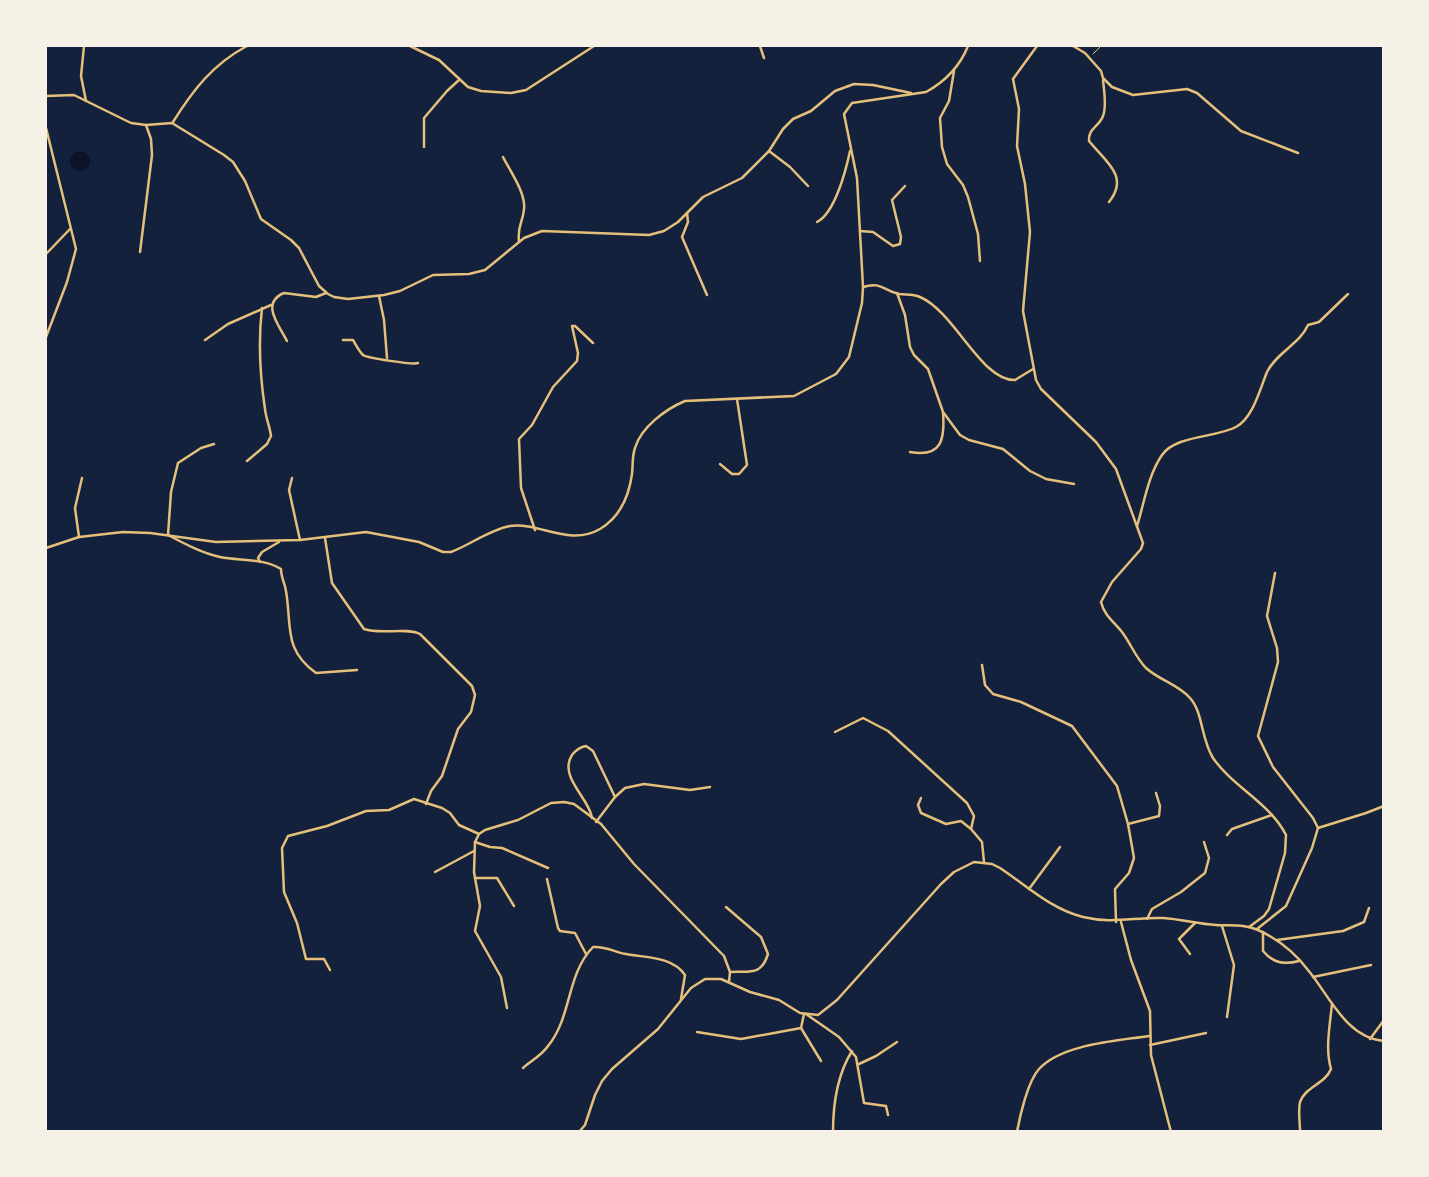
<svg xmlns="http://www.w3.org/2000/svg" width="1429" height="1177" font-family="Figtree,sans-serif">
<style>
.water{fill:#0b132b}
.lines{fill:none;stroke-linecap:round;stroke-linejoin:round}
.path{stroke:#e5c07b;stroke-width:1}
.minor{stroke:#e5c07b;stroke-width:2.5}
.tertiary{stroke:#e5c07b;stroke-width:2.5}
</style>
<rect width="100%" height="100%" fill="#14213d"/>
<circle class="water" cx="80" cy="161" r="10"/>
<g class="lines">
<path class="path" d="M1093 54 1101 46"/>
<g class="minor">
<path d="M84 46 81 76 86 101"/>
<path d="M410 46 439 60 468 87 481 91 511 93 526 90 594 46"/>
<path d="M760 46 764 58"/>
<path d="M1037 46 1013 79 1019 109 1017 146 1025 184 1030 232 1023 311 1036 380 1041 389 1096 442 1116 469 1143 543 1141 549 1112 582 1101 602C1104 615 1114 622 1122 632 1131 644 1136 658 1146 668 1159 680 1179 685 1190 698 1203 712 1201 739 1213 758 1233 787 1270 803 1286 835L1285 853 1269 909 1264 916 1249 927"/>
<path d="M1073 46 1085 53 1101 71 1103 78 1112 87 1133 95 1187 89 1197 93 1241 131 1298 153"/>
<path d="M954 71 949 101 940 118 942 147 947 164 963 185 968 197 978 234 980 261"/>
<path d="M1103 80C1104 91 1107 106 1103 116 1099 127 1088 128 1089 141 1105 161 1130 176 1109 202"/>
<path d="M46 96 74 95 131 123 146 125 172 123 224 155 233 162 245 181 261 219 291 240 299 248 319 286 328 294 334 297 348 299 384 295 400 291 433 275 469 274 485 270 524 238 542 231 649 235 664 231 678 222 703 197 742 178 769 151 783 129 793 119 811 111 835 91 854 84 873 85 911 93"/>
<path d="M173 122C193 90 213 64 247 46"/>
<path d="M46 128 76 249 67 282 46 337"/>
<path d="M424 147V118L447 91 459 80"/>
<path d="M769 151 790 167 808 186"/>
<path d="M503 157C510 171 526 193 524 209 523 223 517 225 519 242"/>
<path d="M687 213 688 222 682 237 707 295"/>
<path d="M817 222C835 213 846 170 850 151"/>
<path d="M860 231 873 232 893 246 900 244 901 237 892 200 905 186"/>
<path d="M140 252 152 155 151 139 146 125"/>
<path d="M46 254 70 229"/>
<path d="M863 287C882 281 883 291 899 294 906 295 913 294 920 297 955 312 981 381 1015 380L1033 369"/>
<path d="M897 293 905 315 910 347 914 355 928 369 943 412 960 435 969 440 1003 449 1030 471 1046 479 1074 484"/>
<path d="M379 296 384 320 387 358"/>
<path d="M205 340 228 324 271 305"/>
<path d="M343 340H353C356 345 359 351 363 355 367 358 413 365 418 363"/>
<path d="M287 341C279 325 260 303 284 293L316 297 326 293"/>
<path d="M214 444 201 448 178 463 171 492 168 535C185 544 202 553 220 557 240 561 263 558 281 569 281 578 285 583 286 591 292 626 283 649 316 673L357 670"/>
<path d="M910 452C942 458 945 439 943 412"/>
<path d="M247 461 267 444 271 436C270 427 266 419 265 409 260 376 258 342 262 308"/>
<path d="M720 464 732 474H739L747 465 737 399"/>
<path d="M292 478 289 490 300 540"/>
<path d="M1137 526C1144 504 1148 475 1162 455 1176 435 1215 438 1236 427 1253 418 1260 389 1267 372 1277 352 1300 344 1308 325L1319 322 1348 294"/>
<path d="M535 530 521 488 519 439 532 425 553 387 577 361 578 353 572 326H575L593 343"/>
<path d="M79 537 75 508 82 478"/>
<path d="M325 538 332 583 364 629C381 635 406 627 420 634L472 686 475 695 471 712 458 729 442 776 431 791 426 804"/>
<path d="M260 562 258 558 262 552 279 542"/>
<path d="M982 665 985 685 993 694 1021 702 1072 726 1117 786 1128 824 1134 858 1129 873 1115 889 1116 922"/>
<path d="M835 732 863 718 888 731 967 803 974 816 971 829 982 842 984 862"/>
<path d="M921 798 918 805 921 813 946 824 961 821 971 829"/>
<path d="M592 818C590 799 558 777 572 755 576 750 580 747 586 746L593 751 615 797"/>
<path d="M596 822 615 797 625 788 644 784 690 790 710 787"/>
<path d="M1128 824 1159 816 1160 806 1156 793"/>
<path d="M1318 828 1366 813 1384 806"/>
<path d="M1227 835 1232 829 1272 815"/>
<path d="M475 842 490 847 502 848 548 868"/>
<path d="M435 872 474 851"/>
<path d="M475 878H497L514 906"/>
<path d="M547 879 558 928 560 931 575 933 586 954"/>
<path d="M1029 889 1060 847"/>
<path d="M726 907 761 937 768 954C761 976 751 971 730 972"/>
<path d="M1147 919 1152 909 1181 892 1205 873 1209 858 1204 842"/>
<path d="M1121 922 1131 960 1150 1011 1151 1055 1171 1132"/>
<path d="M1222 926 1234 965 1227 1017"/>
<path d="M1257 929 1286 906 1312 848 1318 828 1313 818 1273 767 1258 736 1278 662 1277 648 1267 616 1275 573"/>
<path d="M1263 932V951C1273 963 1284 965 1299 961"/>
<path d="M1277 940 1343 931 1364 922 1369 908"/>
<path d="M1190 954 1179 939 1195 923"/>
<path d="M330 970 324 959H306L297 923 284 892 282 848 288 836 327 826 366 811 389 810 414 799 442 808 450 813 459 825 479 834"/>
<path d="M1313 977 1371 965"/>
<path d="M507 1008 501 977 475 931 480 906 474 872 475 842 479 834 485 830 518 820 551 803 564 802 574 804 601 824 634 864 724 956 730 972 729 982"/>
<path d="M804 1014 801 1028 821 1061"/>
<path d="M806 1014 839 1037 856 1057 864 1103 886 1106 888 1115"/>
<path d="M697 1032 741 1039 801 1028"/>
<path d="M1370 1039 1384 1020"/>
<path d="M1150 1045 1206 1033"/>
<path d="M859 1064 876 1056 897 1042"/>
<path d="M523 1068C531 1061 542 1055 548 1046 572 1017 566 975 593 947 606 946 614 952 626 954 646 958 672 956 685 975L681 999"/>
<path d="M833 1132C833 1104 837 1075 852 1051"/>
<path d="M1017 1132C1020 1115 1028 1081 1039 1069 1062 1044 1117 1041 1149 1036"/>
<path d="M1300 1132C1300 1122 1298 1111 1300 1102 1305 1087 1325 1084 1331 1069 1325 1049 1330 1025 1332 1004"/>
</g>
<g class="tertiary">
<path d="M46 548 79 537 123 532 150 533 216 542 300 540 366 532 419 542 443 552H451C470 545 489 530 510 526 540 522 569 547 600 529 620 517 629 496 632 474 633 466 632 456 635 448 641 427 666 409 685 401L794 396 836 374 849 357 862 303 863 287 857 178 844 114 852 103 926 92C946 81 960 66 968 46"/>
<path d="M579 1132 585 1125 595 1095 602 1081 612 1069 658 1029 691 988 705 979H721L750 992 779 1000 800 1013 818 1015 837 1000 941 884 954 872 974 862 992 864 1000 868C1027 886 1051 909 1083 917 1112 924 1134 917 1163 918 1181 919 1198 924 1216 925 1231 926 1244 924 1258 930 1278 939 1295 953 1308 970 1329 995 1346 1038 1384 1041"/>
</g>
</g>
<rect width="1429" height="1177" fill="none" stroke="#f6f1e7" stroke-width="94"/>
</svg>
